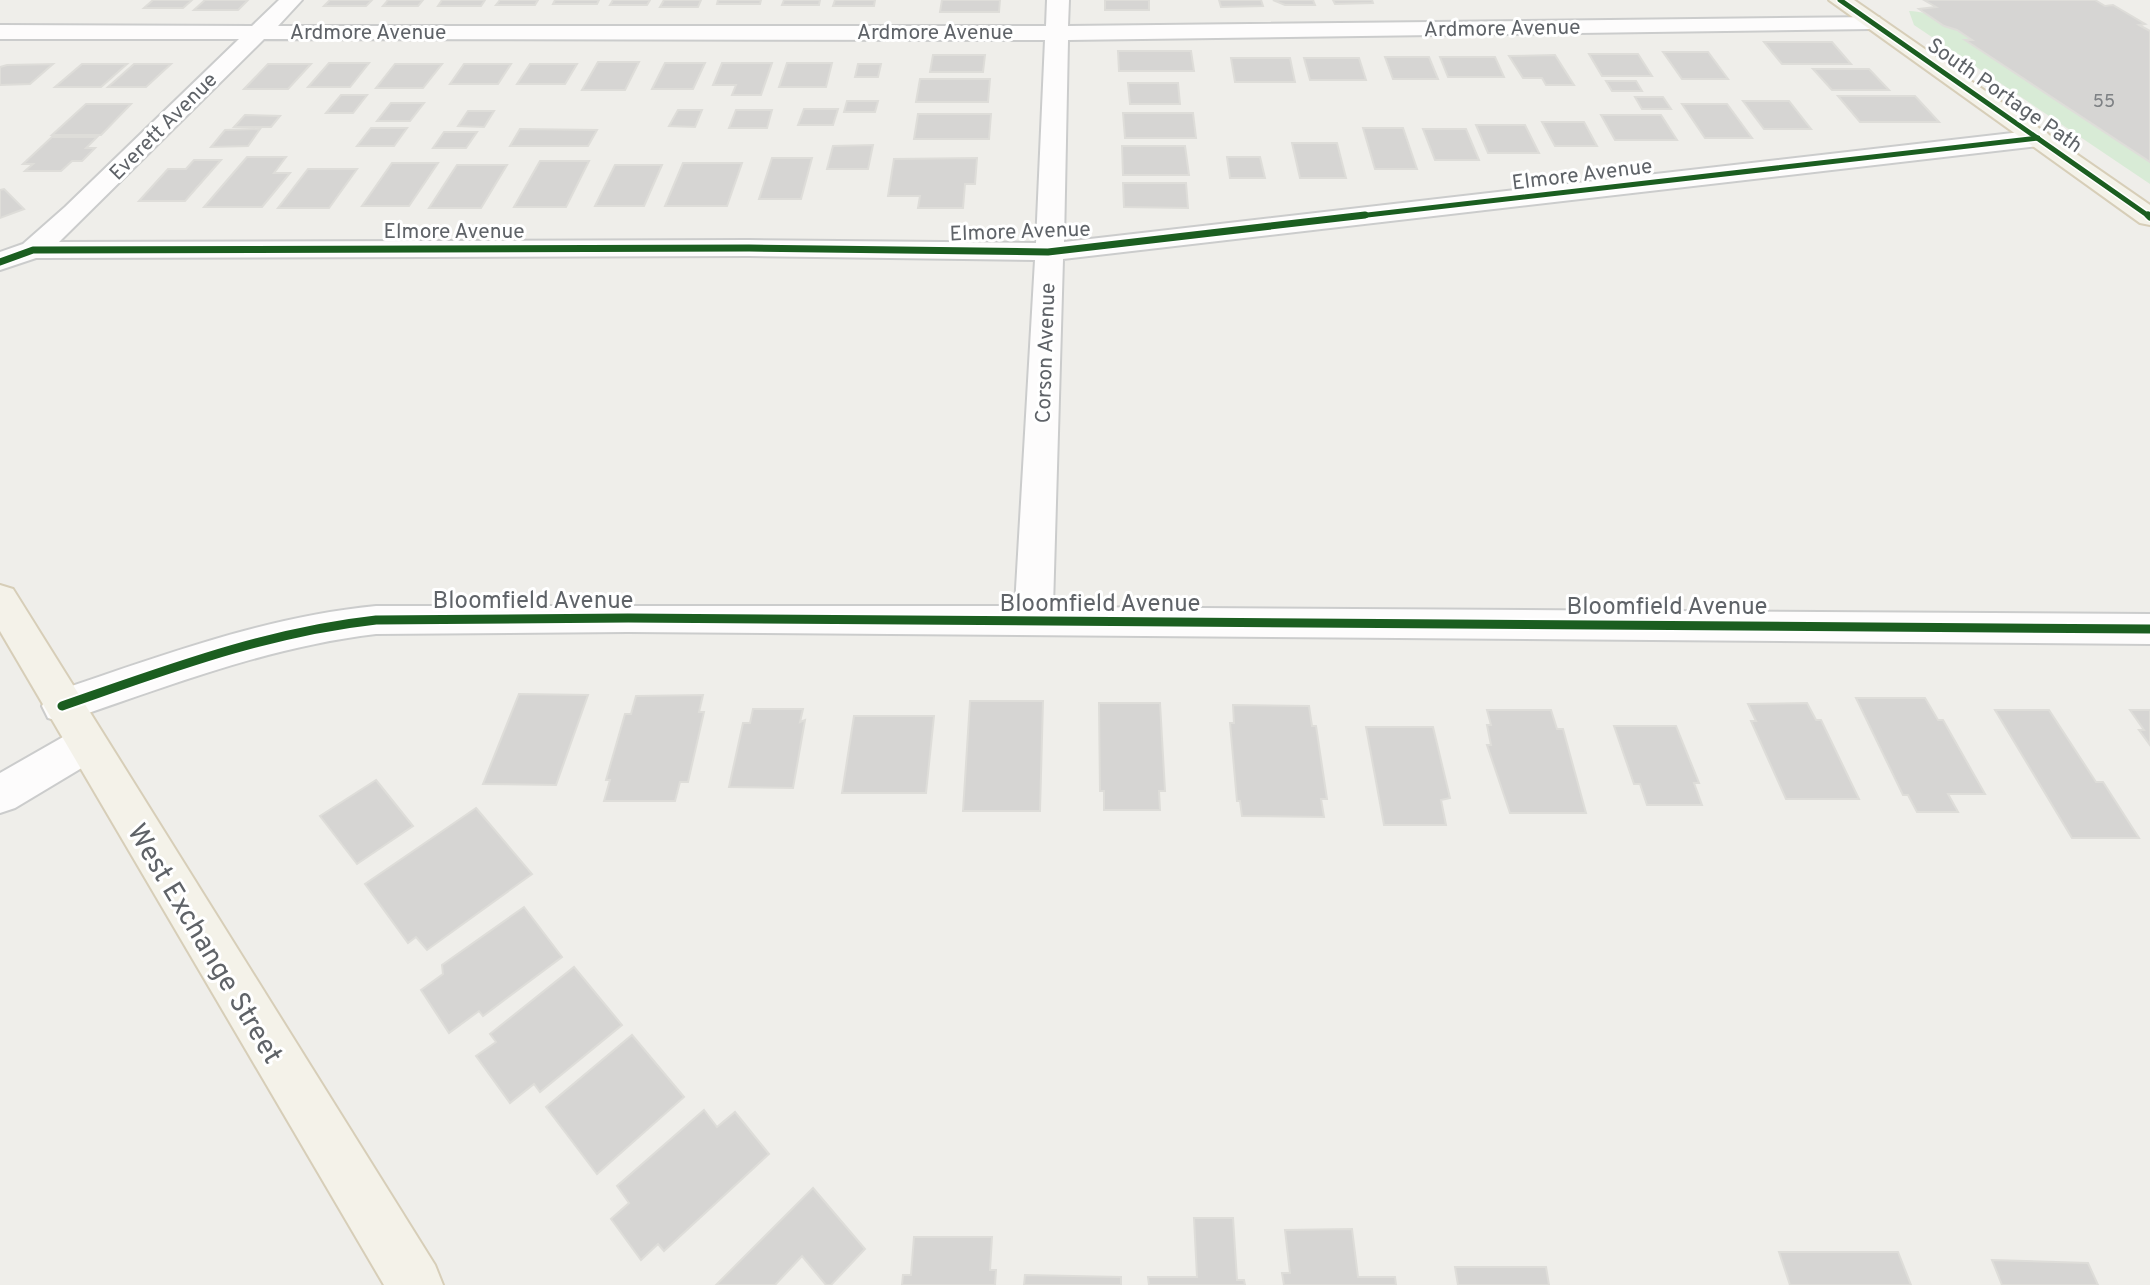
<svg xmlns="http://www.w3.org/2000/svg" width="2150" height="1285" font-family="Overpass,sans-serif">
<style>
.green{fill:#d8ebd6}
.building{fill:#d6d5d3;stroke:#deddd9;stroke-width:2}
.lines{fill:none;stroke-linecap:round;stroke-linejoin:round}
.minor-casing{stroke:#cbcccc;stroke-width:4}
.major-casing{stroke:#d7ceb8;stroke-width:4}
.minor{fill:#fdfcfc;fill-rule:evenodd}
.major{fill:#f4f2e9;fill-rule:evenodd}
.cycleway-far2-casing{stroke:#fff;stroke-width:8}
.cycleway-far1-casing{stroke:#fff;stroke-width:10}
.cycleway-casing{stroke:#fff;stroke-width:13}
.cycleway-far2{stroke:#1b5e20;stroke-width:5}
.cycleway-far1{stroke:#1b5e20;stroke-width:7}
.cycleway{stroke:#1b5e20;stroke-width:9}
.labels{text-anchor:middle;stroke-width:6;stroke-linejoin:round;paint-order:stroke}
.far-number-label{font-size:18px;fill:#7e8184}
.far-street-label{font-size:21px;fill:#5f6368;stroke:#fff}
.street-label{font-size:24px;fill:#5f6368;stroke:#fff}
.near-street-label{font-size:28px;fill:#5f6368;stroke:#fff}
</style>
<rect width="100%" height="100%" fill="#efeeea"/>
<path class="green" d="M1909 11C1932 11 1953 27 1972 40L1967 41 2150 162V184L1914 25Z"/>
<g class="building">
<path d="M153 0H192L183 8H144Z"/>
<path d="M205 0H248L238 10H194Z"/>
<path d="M330 0H372L366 6H324Z"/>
<path d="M388 0H423L418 6H383Z"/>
<path d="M442 0H485L481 6H438Z"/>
<path d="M500 0H538L535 5H496Z"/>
<path d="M555 0H599L597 4H553Z"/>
<path d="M613 0H650L647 5H610Z"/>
<path d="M664 0H701L698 7H660Z"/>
<path d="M718 0H761L760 4H717Z"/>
<path d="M784 0H820L819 5H782Z"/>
<path d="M835 0H875L874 6H833Z"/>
<path d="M942 0H1000L999 12H940Z"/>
<rect x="1105" y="0" width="44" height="10"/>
<path d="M1219 0H1261L1263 6 1221 7Z"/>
<path d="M1273 0H1313L1315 5H1285Z"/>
<path d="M1333 0H1372L1373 3 1335 4Z"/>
<path d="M1924 0H2095L2105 6 2113 5 2145 24 2139 25 2150 31V162L1965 40H1972L1957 30 1944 26 1919 9 1936 7Z"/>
<path d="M1764 42H1832L1851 64H1782Z"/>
<path d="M1118 51H1191L1194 71H1119Z"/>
<path d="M1663 52H1708L1728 79H1682Z"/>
<path d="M1589 54H1638L1652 76H1602Z"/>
<path d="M933 55H985L983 72H930Z"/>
<path d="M1555 55 1574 85H1546L1542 78H1523L1509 56Z"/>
<path d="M1385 57H1429L1438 79H1393Z"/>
<path d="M1440 57H1495L1504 77H1448Z"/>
<path d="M1231 58H1290L1295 82H1235Z"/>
<path d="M1304 58H1359L1366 80H1310Z"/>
<path d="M598 62H639L625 90H582Z"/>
<path d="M329 63H369L350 87H308Z"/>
<path d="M665 63H705L693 89H652Z"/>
<path d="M722 63H772L761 95H732L736 85H713Z"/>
<path d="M787 63H832L826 87H779Z"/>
<path d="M53 64 30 84 0 85V67L7 65Z"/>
<path d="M82 64H127L101 87H55Z"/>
<path d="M134 64H171L146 87H108Z"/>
<path d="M268 64H311L288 89H244Z"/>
<path d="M395 64H442L423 88H376Z"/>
<path d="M464 64H511L498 84H450Z"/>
<path d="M530 64H577L565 84H517Z"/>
<path d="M858 64H881L878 77H855Z"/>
<path d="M1813 69H1869L1889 90H1832Z"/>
<path d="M920 79H990L988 102H916Z"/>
<path d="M1606 81H1636L1642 91H1612Z"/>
<path d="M1128 83H1178L1180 104H1130Z"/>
<path d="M341 95H367L353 113H326Z"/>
<path d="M1838 96H1915L1939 122H1860Z"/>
<path d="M1635 97H1663L1671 109H1642Z"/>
<path d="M847 101H878L875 112H844Z"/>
<path d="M1743 101H1789L1811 129H1764Z"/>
<path d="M391 103H424L410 121H377Z"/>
<path d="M86 104H131L101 135H52Z"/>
<path d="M1682 104H1727L1752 138H1705Z"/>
<path d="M804 109H838L833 125H798Z"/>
<path d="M678 110H702L695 127 669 126Z"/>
<path d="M736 110H772L767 128H729Z"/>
<path d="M468 111H494L484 127 458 126Z"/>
<path d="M1123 113H1193L1196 138H1125Z"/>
<path d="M918 114H991L989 139H914Z"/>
<path d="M245 115 280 116 271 127H234Z"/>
<path d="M1601 115H1661L1677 140H1615Z"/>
<path d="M1542 122H1584L1597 146H1555Z"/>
<path d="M1476 125H1525L1539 153H1488Z"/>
<path d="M371 128H407L394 146H357Z"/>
<path d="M1363 128H1403L1417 169H1375Z"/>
<path d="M260 129 248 146 211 147 225 130Z"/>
<path d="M520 129 597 130 588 146H510Z"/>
<path d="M1423 129H1466L1479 160H1435Z"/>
<path d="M444 132H477L466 148H433Z"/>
<path d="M52 137H97L86 148H95L82 161H72L61 171H25L33 164H23Z"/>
<path d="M1292 143H1337L1346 178H1300Z"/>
<path d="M873 145 868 169H827L833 146Z"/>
<path d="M1122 146H1185L1189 175H1123Z"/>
<path d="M247 157H286L274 173H290L262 207H204Z"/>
<path d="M1227 157H1260L1265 178H1230Z"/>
<path d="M772 158H812L801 199H759Z"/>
<path d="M977 158 975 184H965L963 208H918L920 196H888L894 159Z"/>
<path d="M194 160H221L185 201H139L168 169H186Z"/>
<path d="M540 161H589L566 207H514Z"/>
<path d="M392 163H438L409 206H362Z"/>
<path d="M683 163H742L727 206H665Z"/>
<path d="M457 165H507L481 208H429Z"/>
<path d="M615 165H662L644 206H595Z"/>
<path d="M308 169H357L329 208H278Z"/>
<path d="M1123 183H1186L1188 208 1124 207Z"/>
<path d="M4 189 24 209 0 218V190Z"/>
<path d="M519 694 588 695 556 785 483 784Z"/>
<path d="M703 695 699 712H704L688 782H680L675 801H604L610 780H606L625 714H631L636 696Z"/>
<path d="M1856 698H1925L1938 720H1943L1985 794H1948L1958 812H1917L1908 795H1903Z"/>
<path d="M970 701H1043L1040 811H963Z"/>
<path d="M1099 703H1160L1165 791H1159L1160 810H1104V791H1100Z"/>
<path d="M1807 703 1816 720H1821L1859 799H1786L1751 721H1756L1748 704Z"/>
<path d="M1233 705 1309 706 1312 726H1316L1327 799H1321L1324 817 1242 816 1240 801H1237L1230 723H1234Z"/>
<path d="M753 709H803L800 722 805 720 793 788 729 787 743 723H750Z"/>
<path d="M1487 710H1551L1557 729H1563L1586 813H1510L1487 745H1491L1487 725H1491Z"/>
<path d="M1995 710H2049L2096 782H2103L2139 838H2072Z"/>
<path d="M2130 710H2150V745L2139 730H2144Z"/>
<path d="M854 716H934L926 793H842Z"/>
<path d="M1614 726H1676L1699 783H1694L1702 805H1647L1640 784H1634Z"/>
<path d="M1366 727H1433L1450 798 1441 800 1446 825H1384Z"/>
<path d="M376 780 413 826 357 864 320 816Z"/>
<path d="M476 808 532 874 427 950 416 937 408 943 365 884Z"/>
<path d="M524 907 562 957 483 1016 479 1011 449 1033 421 990 443 974 442 965Z"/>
<path d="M574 967 622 1025 540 1092 534 1084 510 1103 476 1056 496 1042 490 1034Z"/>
<path d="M632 1035 684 1097 597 1174 546 1107Z"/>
<path d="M704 1110 717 1127 735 1112 769 1154 664 1251 658 1244 641 1260 611 1219 629 1203 617 1186Z"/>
<path d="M813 1188 865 1249 831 1285H826L802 1256 775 1285H716Z"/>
<path d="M1194 1218H1233L1237 1280H1244L1245 1285H1149L1148 1277H1197Z"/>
<path d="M1352 1229 1358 1277H1395L1396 1285H1284L1282 1273H1290L1285 1230Z"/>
<path d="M914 1237H992L990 1270H996L995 1285H902L903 1275H911Z"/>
<path d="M1779 1252H1898L1911 1285H1790Z"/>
<path d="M1992 1260 2088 1263 2098 1285H2002Z"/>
<path d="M1455 1267H1546L1549 1285H1458Z"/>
<path d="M1025 1275 1121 1277V1285H1024Z"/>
</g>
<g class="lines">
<g class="minor-casing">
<g id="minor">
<path d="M279 0H302L278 26H1046L1047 0H1069L1068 26 1879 17 1882 22 1879 27 1871 29 1068 40 1064 242 2038 130 2047 133 2051 138 2047 143 2038 146 1063 259 1053 607 2150 614V644L628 632 376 634C266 647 166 687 62 722L48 718 42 706 48 694C156 658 262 617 376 606H1015L1035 260 749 256 36 258 0 270V252L23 244 65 207 239 39H0V25L252 26ZM264 39 1045 40 1036 243 749 240 59 242Z"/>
<path d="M85 728 100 733 106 745 100 757 15 808 0 813V773L70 733Z"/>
</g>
</g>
<g class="major-casing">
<g id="major">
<path d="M1829 0H1854L2150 205V225L2140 223Z"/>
<path d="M0 585 13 589 435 1265 443 1285H384L0 631Z"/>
</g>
</g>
<use href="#minor" class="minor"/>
<use href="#major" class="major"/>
<g class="cycleway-far2-casing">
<g id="cycleway-far2">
<path d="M1840 0 2150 217"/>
<path d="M1350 217 2038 138"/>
</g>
</g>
<g class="cycleway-far1-casing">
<g id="cycleway-far1">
<path d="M2148 215 2150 217"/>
<path d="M0 262 33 250 749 248 1048 252 1365 215"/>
</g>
</g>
<g class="cycleway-casing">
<path id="cycleway" d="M62 706C166 670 266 632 376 620L628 618 2150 629"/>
</g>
<use href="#cycleway-far2" class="cycleway-far2"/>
<use href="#cycleway-far1" class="cycleway-far1"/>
<use href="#cycleway" class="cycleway"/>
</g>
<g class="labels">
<g class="far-number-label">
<text x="2104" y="107">55</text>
</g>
<g class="far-street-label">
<text transform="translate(1502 28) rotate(-1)" y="7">Ardmore Avenue</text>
<text x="368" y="39">Ardmore Avenue</text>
<text x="935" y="39">Ardmore Avenue</text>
<text transform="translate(2005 95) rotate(35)" y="7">South Portage Path</text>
<text transform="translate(163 126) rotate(-45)" y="7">Everett Avenue</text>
<text transform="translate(1582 174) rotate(-7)" y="7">Elmore Avenue</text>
<text x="454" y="238">Elmore Avenue</text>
<text transform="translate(1020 231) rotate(-2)" y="7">Elmore Avenue</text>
<text transform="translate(1045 353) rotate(-88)" y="7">Corson Avenue</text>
</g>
<g class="street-label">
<text x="533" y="608">Bloomfield Avenue</text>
<text x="1100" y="611">Bloomfield Avenue</text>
<text x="1667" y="614">Bloomfield Avenue</text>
</g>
<g class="near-street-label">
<text transform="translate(206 943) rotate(59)" y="10">West Exchange Street</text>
</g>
</g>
</svg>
